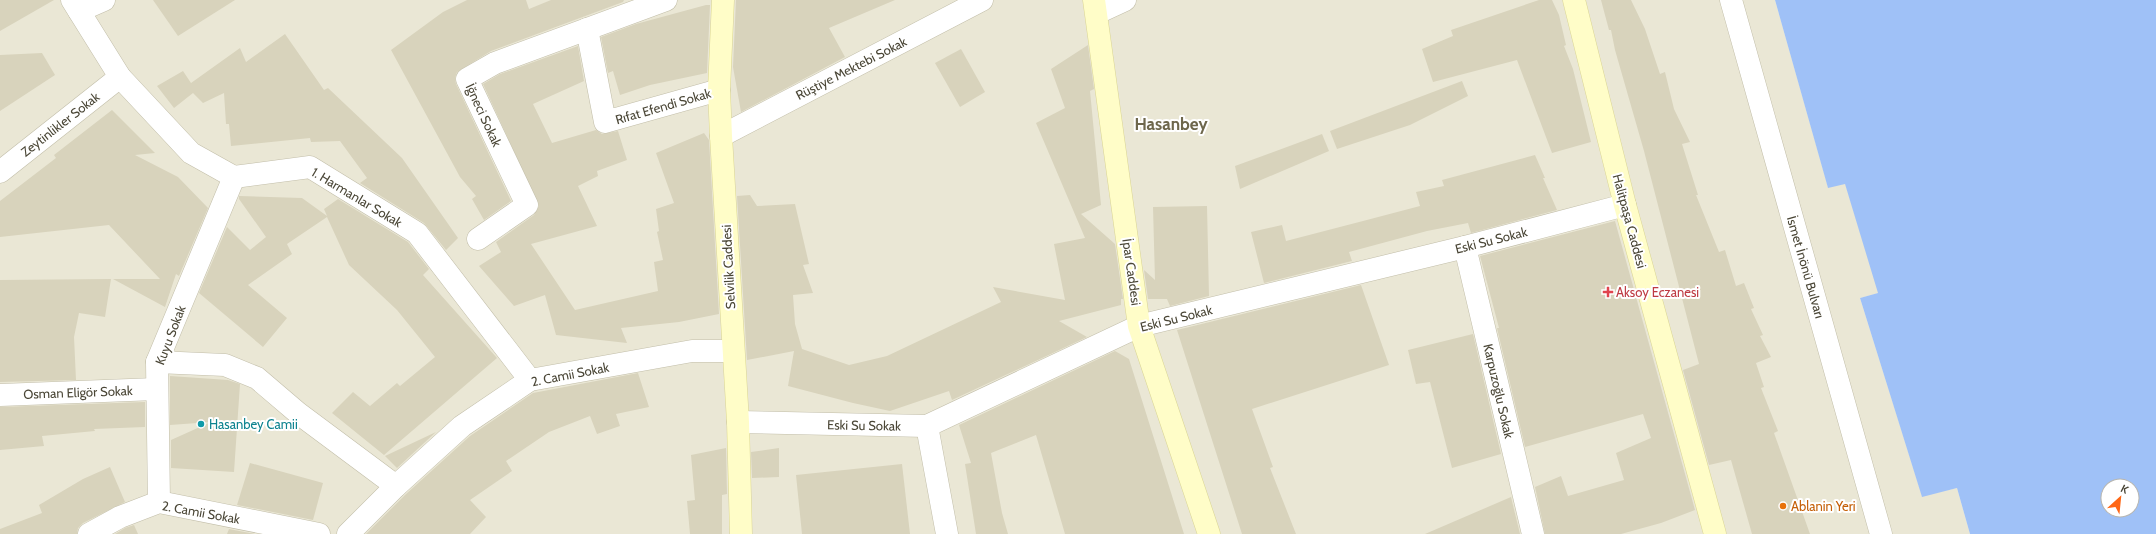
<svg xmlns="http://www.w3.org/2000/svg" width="2156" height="534" font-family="Cabin,sans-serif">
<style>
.residential{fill:#eae7d5}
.water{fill:#9fc1f7;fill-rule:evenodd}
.building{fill:#d8d3bc}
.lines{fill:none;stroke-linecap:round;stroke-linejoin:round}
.street-casing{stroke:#c2bea9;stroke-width:23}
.secondary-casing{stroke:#dad593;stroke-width:23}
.street{stroke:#fff;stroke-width:22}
.secondary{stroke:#fffdc8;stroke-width:22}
.health-dot{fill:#e0444e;stroke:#fff;stroke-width:1.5}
.culture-dot{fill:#0f9aa8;stroke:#fff;stroke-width:1.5}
.food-dot{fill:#e8710a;stroke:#fff;stroke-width:1.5}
.labels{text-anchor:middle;stroke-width:4;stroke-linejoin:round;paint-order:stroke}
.street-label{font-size:13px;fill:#4a4636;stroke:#fff}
.health-label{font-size:13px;fill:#be3a42;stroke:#fff;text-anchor:start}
.culture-label{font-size:13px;fill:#0d838f;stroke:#fff;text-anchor:start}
.food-label{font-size:13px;fill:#c56008;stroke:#fff;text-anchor:start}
.district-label{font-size:17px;font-weight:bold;fill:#6e674c;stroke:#fff}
</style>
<rect width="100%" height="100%" fill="#f5f4e8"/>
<path class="residential" d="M0 0H1775L1828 187 1845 183 1879 293 1860 298 1922 496 1957 488 1970 534H0Z"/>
<path class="water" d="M1775 0H2156V534H1970L1957 488 1922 497 1860 298 1878 293 1845 184 1828 188ZM2108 486H2132V510H2108Z"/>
<g class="building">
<path d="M0 0H54L0 31Z"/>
<path d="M153 0H235L178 36Z"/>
<path d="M467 0H526L529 9 551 0H624L623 2 491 51 457 72 455 78 456 84 511 201 484 220 472 199 476 196 460 177 391 50 443 12Z"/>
<path d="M736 0H895L829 28 845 57 741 112 733 67Z"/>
<path d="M1539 0H1552L1559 15 1566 45 1564 46 1573 69 1591 142 1552 153 1517 60 1433 82 1422 49 1453 36 1451 30Z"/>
<path d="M1601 0H1631L1645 29 1660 74 1665 72 1674 109 1690 142 1682 144 1698 195H1696L1719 252 1725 250 1736 286 1744 283 1754 308 1751 309 1763 335 1760 336 1771 357 1756 363 1764 387 1761 388 1778 431 1774 433 1810 534H1752L1731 460 1709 465 1683 370 1699 364 1644 151 1615 50 1611 30H1609Z"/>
<path d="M706 5H710L707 73 650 85 620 95 613 71 608 73 601 37 636 24Z"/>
<path d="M285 34 324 90 328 88 402 158 458 238 446 250 424 223 360 183 367 178 340 141 311 142 310 138 231 146 229 124H226L224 93 203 103 193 93 174 108 157 86 183 71 191 83 240 48 246 62Z"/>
<path d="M1088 45 1094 89 1090 91 1101 205 1081 214 1115 244 1123 299H1121V305L1059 321 1087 337 952 400 949 391 890 411 853 403 788 386 794 351 747 360 737 196 750 195 757 206 795 204 809 264 803 265 813 293 793 295 795 324 802 349 849 365 887 356 1001 302 993 287 1065 300 1054 244 1085 238 1036 123 1065 108 1051 69Z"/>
<path d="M578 46 584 81 533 104 552 143 596 130 602 134 618 131 627 160 597 171 598 176 578 186 597 226 531 244 575 310 658 291 654 262 663 260 657 232 659 231 656 209 674 203 656 153 704 133 709 140 719 314 679 322 621 328 627 343 556 335 545 295 514 306 479 266 501 252 496 242 534 215 539 206 483 84 500 74Z"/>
<path d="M961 49 985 92 960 107 935 63Z"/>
<path d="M42 53 55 75 0 111V55Z"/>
<path d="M1462 81 1468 96 1410 125 1337 149 1330 131Z"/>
<path d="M112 110 155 153 135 155 178 177 208 208 179 276 176 274 165 307 113 279H160L109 225 0 237V201L56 158 54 155Z"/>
<path d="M1322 134 1329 151 1240 189 1235 166Z"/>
<path d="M1535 155 1545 178H1543L1557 210 1471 233 1468 223 1427 231 1349 252 1352 261 1264 283 1251 232 1282 225 1286 241 1363 221 1420 206 1416 192 1444 186 1442 180Z"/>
<path d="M239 196 302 198 327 216 324 209 338 199 408 242 429 269 423 275 497 358 384 455 332 413 353 392 370 406 397 383 400 386 435 357 397 310 349 265 327 217 287 244 292 254 248 285 287 318 263 347 199 293 227 227 250 250 266 237 239 199Z"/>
<path d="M1207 206 1209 296 1170 306 1167 299H1148L1144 270 1155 280 1153 207Z"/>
<path d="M1615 221 1695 510 1661 523 1621 534H1545L1535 487 1561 476 1568 496 1624 480 1616 453 1651 438 1643 414 1525 447 1497 328H1499L1480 256Z"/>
<path d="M111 279 105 317 79 313 74 337 76 380 0 382V280Z"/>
<path d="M1361 285 1389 365 1252 409 1273 467 1270 468 1296 534H1242L1177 330Z"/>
<path d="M1473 334 1501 454 1452 468 1430 382 1416 384 1408 350Z"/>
<path d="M1115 351 1129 359 1184 534H1065L1036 435 991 453 1002 513 1008 534H976L965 464 971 463 959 425Z"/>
<path d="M638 373 649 407 616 414 620 426 597 434 590 416 549 432 506 461 512 471 470 500 486 517 470 534H366L405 495 470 436 533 393Z"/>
<path d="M170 376 228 380 240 384 234 472 171 468V440L211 422 170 425Z"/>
<path d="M145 402V427L94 429 95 431 42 436 44 446 0 450V407Z"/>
<path d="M436 432 397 468 385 456Z"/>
<path d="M726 448 727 494 722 495V534H690L687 501 695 500 691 455Z"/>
<path d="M779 448V477L752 478 751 452Z"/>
<path d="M250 463 323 483 313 520 237 505Z"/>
<path d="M902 464 910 534H802L796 475Z"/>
<path d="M110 467 125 502 83 523 78 528 77 534H0V529L42 513 39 505 83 479Z"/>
<path d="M1511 497 1520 534H1425Z"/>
<path d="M134 525 138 534H115L125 528Z"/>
<path d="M229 529 255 534H227Z"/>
</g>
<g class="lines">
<g class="street-casing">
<g id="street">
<path d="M72 0 120 77 191 153 234 177 310 167 417 233 530 380"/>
<path d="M1731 0 1881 534"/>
<path d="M79 11 104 0"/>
<path d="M1097 13 1125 0"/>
<path d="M587 29 605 122 719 90"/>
<path d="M721 136 982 0"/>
<path d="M0 172 120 77"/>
<path d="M478 239 527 205 467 79 495 63 666 0"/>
<path d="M1465 247 1533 534"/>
<path d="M157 362 225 365 257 378 298 413 396 486"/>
<path d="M0 395 156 389"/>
<path d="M738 422 927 426 1139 326 1465 247 1625 205"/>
<path d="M927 426 947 534"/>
<path d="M159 502 157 362 234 177"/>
<path d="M89 534 120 517 159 502 319 534"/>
<path d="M348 534 396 486 462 426 530 380 692 351H732"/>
</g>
</g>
<g class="secondary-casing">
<g id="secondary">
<path d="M723 0 719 90 721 136 738 422 741 534"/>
<path d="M1094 0 1139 326 1209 534"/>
<path d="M1574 0 1625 205 1715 534"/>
</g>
</g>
<use href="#street" class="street"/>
<use href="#secondary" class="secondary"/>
</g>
<path class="health-dot" d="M1606 286h4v4h4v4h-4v4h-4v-4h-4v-4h4z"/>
<circle class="culture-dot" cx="201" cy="424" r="4"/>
<circle class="food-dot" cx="1783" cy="506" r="4"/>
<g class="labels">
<g class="street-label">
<text transform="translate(851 68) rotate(-27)" y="5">Rüştiye Mektebi Sokak</text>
<text transform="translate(663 106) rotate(-16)" y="5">Rıfat Efendi Sokak</text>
<text transform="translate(484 115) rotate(65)" y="5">İğneci Sokak</text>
<text transform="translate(60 124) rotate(-38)" y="5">Zeytinlikler Sokak</text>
<text transform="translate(357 197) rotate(31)" y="5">1. Harmanlar Sokak</text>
<text transform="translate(1630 221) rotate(75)" y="5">Halitpaşa Caddesi</text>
<text transform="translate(1491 240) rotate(-14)" y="5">Eski Su Sokak</text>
<text transform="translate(728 267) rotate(-93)" y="5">Selvilik Caddesi</text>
<text transform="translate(1806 267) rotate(74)" y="5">İsmet İnönü Bulvarı</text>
<text transform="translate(1132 272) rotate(82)" y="5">İpar Caddesi</text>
<text transform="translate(1176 318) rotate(-14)" y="5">Eski Su Sokak</text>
<text transform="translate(170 335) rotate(-69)" y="5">Kuyu Sokak</text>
<text transform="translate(570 374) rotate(-11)" y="5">2. Camii Sokak</text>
<text transform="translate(1499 391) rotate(77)" y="5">Karpuzoğlu Sokak</text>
<text transform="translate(78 392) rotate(-2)" y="5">Osman Eligör Sokak</text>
<text transform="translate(864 425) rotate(1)" y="5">Eski Su Sokak</text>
<text transform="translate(201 512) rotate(10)" y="5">2. Camii Sokak</text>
</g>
<g class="health-label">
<text x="1616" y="297">Aksoy Eczanesi</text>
</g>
<g class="culture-label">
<text x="209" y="429">Hasanbey Camii</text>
</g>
<g class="food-label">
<text x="1791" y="511">Ablanin Yeri</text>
</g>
<g class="district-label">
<text x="1171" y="130">Hasanbey</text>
</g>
</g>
<g transform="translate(2120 498) rotate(27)"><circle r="19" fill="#ffffff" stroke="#b7b5af"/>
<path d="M0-3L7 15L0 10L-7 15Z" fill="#ff6715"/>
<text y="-6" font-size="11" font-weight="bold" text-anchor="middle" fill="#4a4636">K</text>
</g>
</svg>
